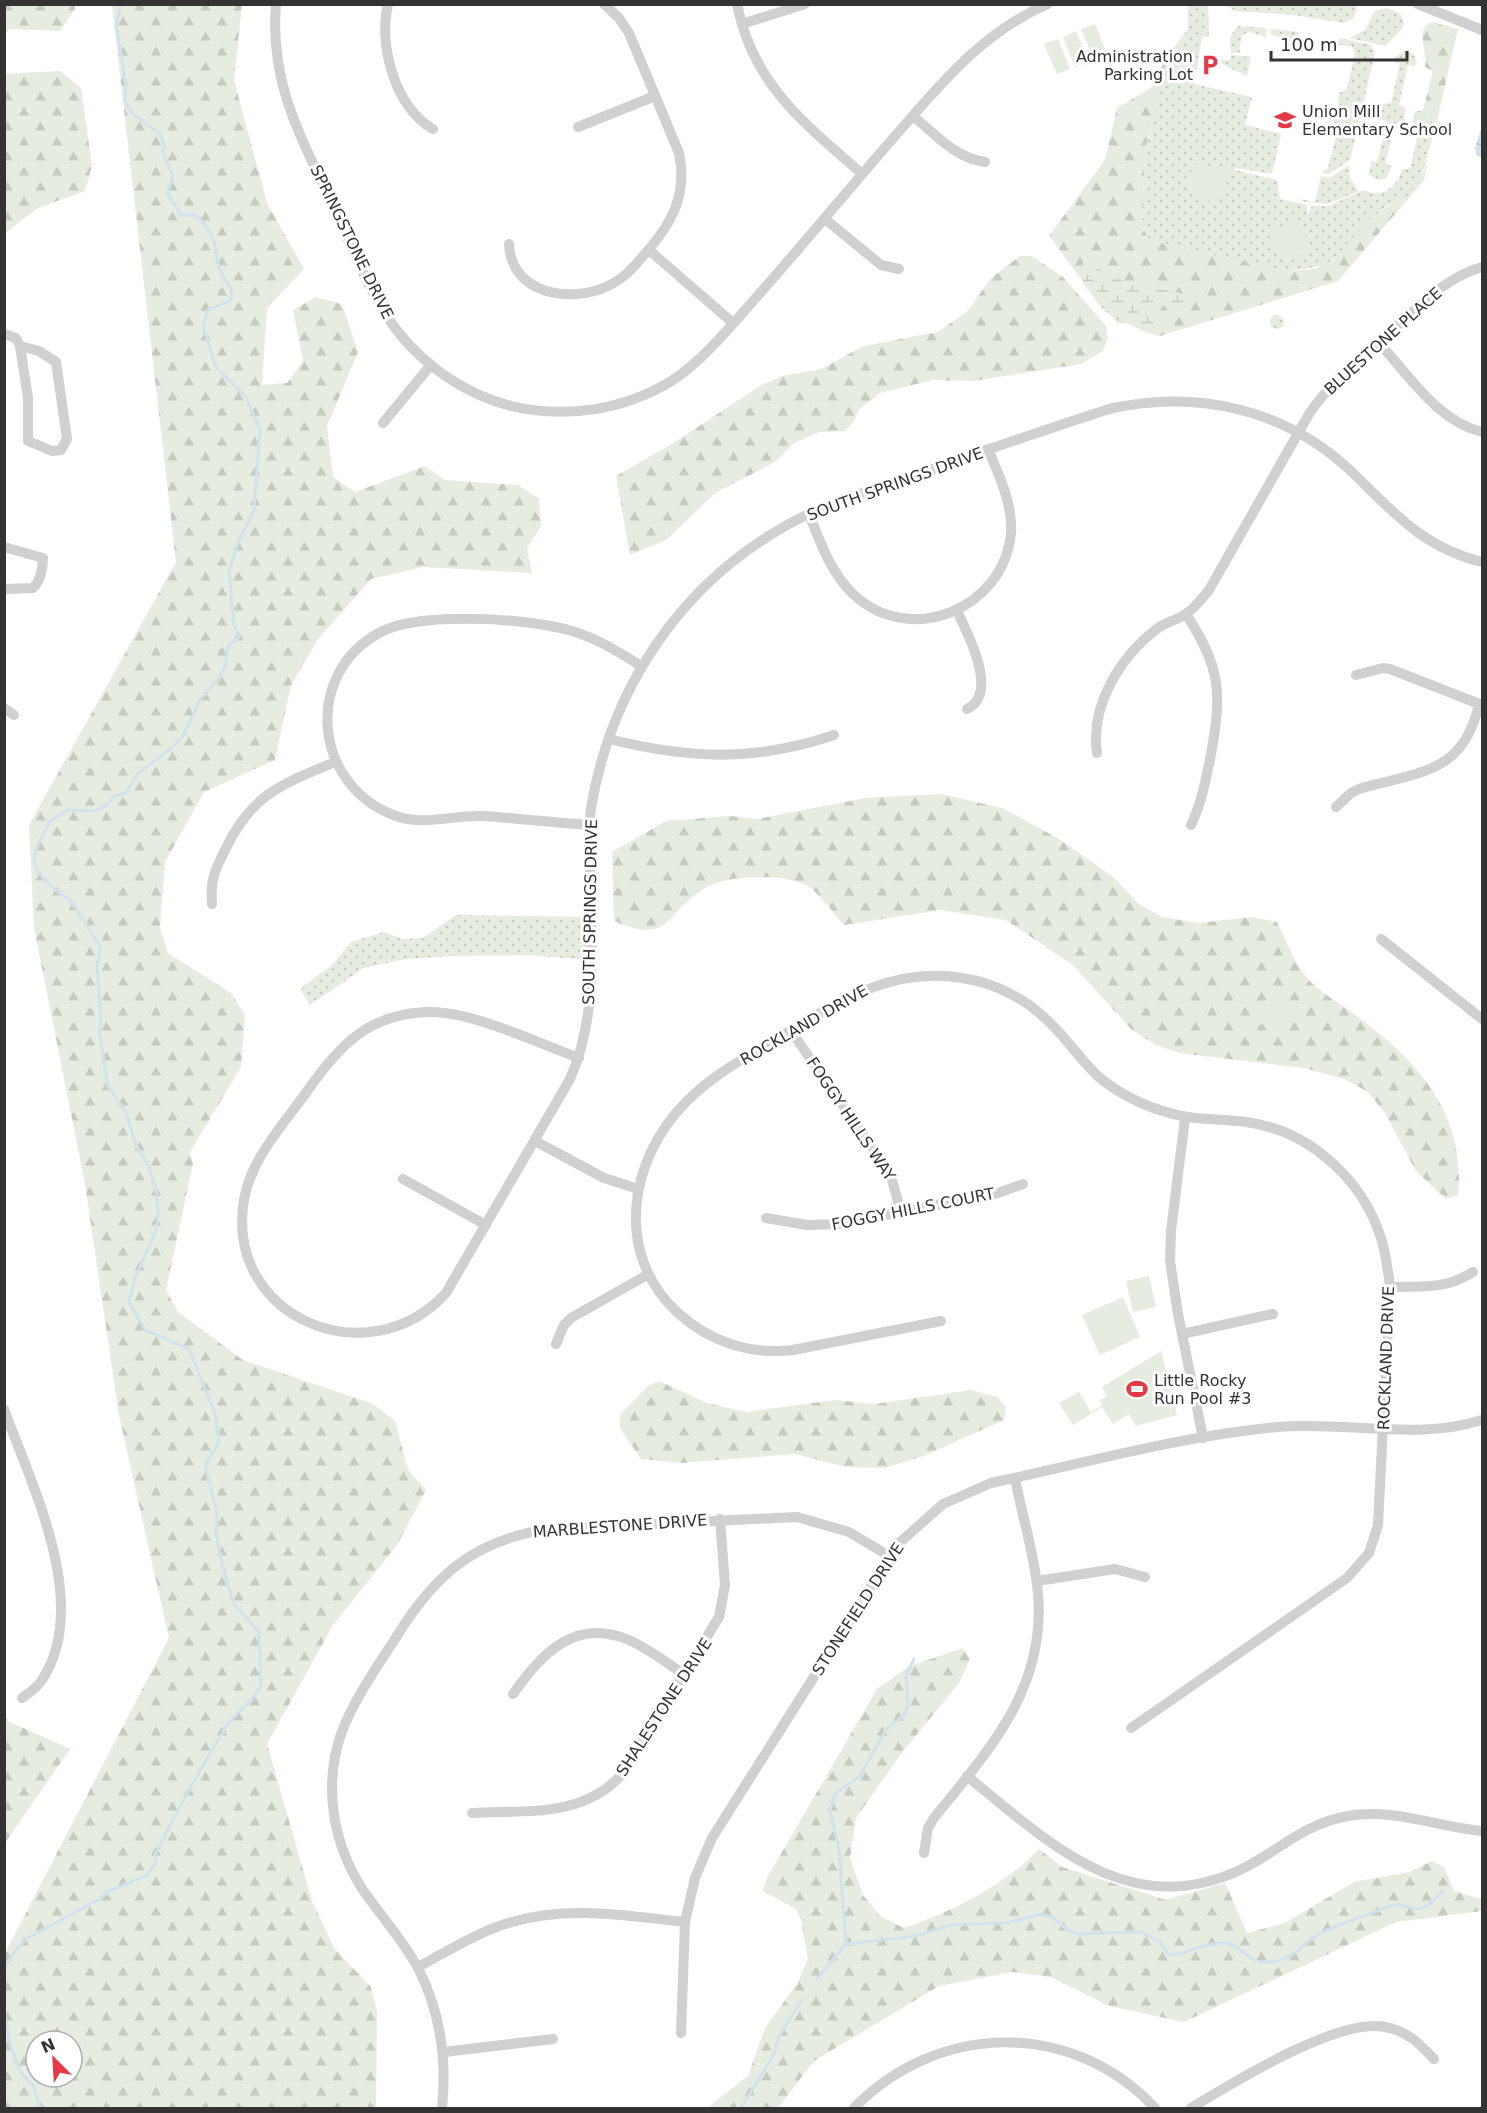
<svg xmlns="http://www.w3.org/2000/svg" width="1487" height="2113" font-family="'DejaVu Sans',sans-serif">
<style>
.grass{fill:url(#grass-dots)}
.forest{fill:url(#forest-firs);fill-rule:evenodd}
.wetland{fill:url(#wetland-marsh)}
.garden{fill:#e6ecdf}
.water{fill:url(#water-waves)}
.lines{fill:none;stroke-linecap:round;stroke-linejoin:round}
.stream{stroke:#cfe2ee;stroke-width:3}
.minor{stroke:#d0d0d0;stroke-width:10}
.labels{text-anchor:middle;dominant-baseline:central;stroke-width:6;stroke-linejoin:round;paint-order:stroke}
.poi-label{font-size:16px;fill:#333;stroke:#fff;text-anchor:start}
.street-label{font-size:16px;fill:#333;stroke:#fff}
</style>
<defs>
<pattern id="grass-dots" width="8" height="8" patternUnits="userSpaceOnUse" patternTransform="scale(1.5)"><rect width="8" height="8" fill="#e6ecdf"/><path d="M2 2h.1M6 6h.1" fill="none" stroke="#c6cbc0" stroke-width="1.8" stroke-linecap="round"/></pattern>
<pattern id="forest-firs" width="22" height="20" patternUnits="userSpaceOnUse" patternTransform="scale(1.5)"><rect width="22" height="20" fill="#e6ecdf"/><path d="M5 1l3.5 6h-7zM16 11l3.5 6h-7z" fill="#c6cbc0"/></pattern>
<pattern id="wetland-marsh" width="20" height="14" patternUnits="userSpaceOnUse" patternTransform="scale(1.5)"><rect width="20" height="14" fill="#e6ecdf"/><path d="M1 5h8M5 5V1M11 12h8M15 12V8" fill="none" stroke="#c6cbc0"/></pattern>
<pattern id="water-waves" width="16" height="10" patternUnits="userSpaceOnUse" patternTransform="scale(1.5)"><rect width="16" height="10" fill="#cfe2ee"/><path d="M0 5q4-4 8 0t8 0" fill="none" stroke="#b2c2cd"/></pattern>
</defs>
<rect width="100%" height="100%" fill="#fff"/>
<g class="grass">
<path d="M1188,5H1208L1209,37H1202L1194,84L1252,97L1245,125L1281,134L1272,174L1235,168V170L1277,180L1280,199L1307,205V215L1312,206H1328L1363,190C1383,199 1397,187 1402,169H1410L1419,129L1412,126L1415,111H1423L1425,118L1431,122L1437,120L1421,179L1406,198L1385,207L1364,225L1344,251L1325,265L1287,272L1149,240L1142,226L1145,149L1164,78L1165,60L1188,29Z"/>
<polygon points="1226,5 1355,5 1357,11 1353,19 1344,23 1294,15 1235,11"/>
<polygon points="1385,8 1400,13 1404,23 1402,29 1385,46 1349,38 1365,30 1375,11"/>
<polygon points="1238,26 1265,28 1267,29 1265,39 1263,36 1248,32 1242,36 1239,50 1241,53 1231,53 1230,37"/>
<polygon points="1271,29 1300,32 1298,39 1286,38 1286,35 1282,34 1280,37 1270,34"/>
<polygon points="1340,38 1371,45 1375,52 1350,160 1329,174 1322,173 1328,168 1338,128 1332,121 1334,112 1337,111 1339,93 1347,89 1355,53 1352,47 1337,44"/>
<polygon points="1404,50 1414,54 1417,64 1414,66 1408,65 1399,105 1406,108 1403,123 1395,124 1385,164 1392,166 1386,179 1377,180 1369,175 1371,161 1377,162 1387,122 1380,119 1383,104 1391,103 1400,63 1395,62 1394,58"/>
<polygon points="1231,55 1251,57 1247,76 1222,64 1221,60 1230,60"/>
<polygon points="1349,165 1350,179 1359,191 1327,204 1301,201 1301,199 1315,202 1321,176 1329,178"/>
<circle cx="1277" cy="322" r="7"/>
<polygon points="456,915 591,917 591,960 528,955 453,956 406,959 364,968 310,1005 300,989 332,965 351,942 384,932 402,939 423,938"/>
</g>
<g class="forest">
<polygon points="5,4 75,5 75,9 60,31 11,29 5,33"/>
<path d="M112,5H242L234,80L267,203L304,269L267,308L262,385L287,383L303,361L293,310L316,297L342,304L358,352L327,426L333,477L355,492L425,466L445,480L518,485L539,499L541,526L527,548L532,573L423,567L371,579L318,639L291,685L275,760L204,792L165,862L160,928L168,953L231,993L245,1015L241,1067L190,1152L193,1163L166,1290L178,1312L243,1360L373,1404L395,1421L408,1470L426,1490L397,1545L333,1625L267,1744L312,1901L334,1948L371,1987L377,2012L376,2108H5V1953L169,1638L119,1415L85,1184L34,928L29,825L176,562ZM36,2041H72V2077H36Z"/>
<path d="M1432,22L1458,29L1437,120L1431,122L1425,118L1423,111L1433,71L1425,67C1429,51 1413,30 1432,22Z"/>
<path d="M1165,60L1164,78L1145,149L1142,226L1149,240L1287,272L1315,269L1333,260L1364,225L1385,208L1406,198L1421,179L1428,161L1424,180L1338,281L1160,336C1106,324 1081,277 1049,236L1105,160L1117,108L1152,87Z"/>
<polygon points="60,71 81,88 92,166 85,191 38,208 5,233 5,74"/>
<polygon points="1020,256 1032,256 1064,278 1106,326 1108,338 1103,351 1081,364 973,381 932,380 880,393 859,409 854,421 845,431 819,432 794,443 775,462 715,493 666,540 630,555 616,476 675,442 760,386 782,376 821,369 864,346 938,332 968,311 990,279"/>
<path d="M941,794L1002,808L1059,839L1112,876L1139,904L1162,917L1199,923L1251,917L1277,922C1286,939 1294,963 1307,978C1320,993 1343,1005 1358,1017C1419,1062 1466,1115 1458,1195L1446,1199L1416,1171L1385,1113L1368,1092L1344,1079L1304,1068L1179,1053L1154,1044L1131,1029L1074,966L1006,920L940,910L844,925C835,915 818,891 806,885C783,873 724,875 703,889C663,915 671,945 614,921L612,852L666,821L730,816L757,819L865,798Z"/>
<polygon points="659,1381 707,1403 746,1412 835,1400 875,1404 971,1390 997,1397 1006,1407 1004,1420 921,1457 884,1468 845,1467 795,1454 681,1463 641,1459 620,1428 620,1415 647,1387"/>
<path d="M963,1648L970,1659L959,1683L900,1755L856,1818L850,1858L863,1895L880,1916L904,1928C949,1913 1007,1884 1039,1849L1062,1867L1166,1900L1225,1883L1247,1933L1285,1923L1354,1882L1409,1872L1432,1861L1444,1867L1454,1891L1482,1899V1911L1396,1922L1184,2022L1109,2006L1051,1977L1012,1972L939,1986L814,2061L778,2108H707L748,2076L765,2028L797,1984L808,1959L801,1920L796,1909L763,1891L767,1878L877,1689L910,1666Z"/>
<polygon points="5,1716 8,1721 70,1749 5,1843"/>
</g>
<polygon class="wetland" points="1083,261 1123,281 1193,296 1193,302 1165,306 1154,314 1158,328 1118,322 1101,307 1083,283"/>
<g class="garden">
<polygon points="1095,24 1107,54 1094,59 1081,29"/>
<polygon points="1076,31 1089,61 1075,67 1063,37"/>
<polygon points="1058,39 1070,69 1057,74 1044,44"/>
<polygon points="1198,163 1220,169 1225,167 1231,173 1218,201 1201,201 1188,189 1188,175"/>
<polygon points="1292,215 1297,216 1297,224 1310,244 1303,254 1291,260 1276,254 1269,234 1289,221"/>
<polygon points="1251,1005 1282,1005 1282,1025 1250,1024"/>
<polygon points="1149,1276 1156,1307 1133,1312 1126,1281"/>
<polygon points="1123,1297 1140,1337 1100,1355 1082,1315"/>
<polygon points="1161,1351 1177,1415 1136,1426 1129,1414 1113,1424 1102,1407 1073,1425 1059,1403 1079,1392 1091,1412 1103,1405 1100,1400 1107,1396 1102,1387"/>
</g>
<polygon class="water" points="1482,126 1482,158 1476,155 1475,148"/>
<g class="lines">
<g class="stream">
<path d="M846,1944L916,1936L951,1925L1007,1923L1041,1914L1052,1917L1069,1931L1079,1934L1140,1932L1159,1941L1169,1955C1189,1955 1212,1937 1232,1945C1249,1952 1251,1967 1277,1961C1300,1955 1304,1941 1323,1932C1343,1922 1366,1916 1387,1907C1412,1897 1412,1926 1443,1891"/>
<path d="M4,1967L24,1940L98,1900L109,1891L146,1876L156,1863L155,1855C177,1811 200,1769 226,1727C235,1712 254,1702 261,1685L259,1632L234,1604L222,1564L216,1532L217,1513L205,1466L219,1442L215,1414L189,1349L145,1330L129,1302L135,1278L155,1233L158,1218L157,1194L149,1167L136,1145L126,1113L108,1086L99,1031L101,1020L97,965L101,948L71,901L53,888L38,872L34,860L36,849L49,822L68,810L94,811L104,807L115,796L126,793L137,774L169,750L183,736L201,698L218,679L225,666L228,646L239,637L234,625L229,571L239,541L254,510L260,430L246,397L216,367L203,326L208,310L231,300C235,288 224,281 220,270C212,249 221,248 205,225C197,214 195,214 181,215L167,193L173,177L162,150L165,147L160,134L133,114L125,101L126,85L116,25L121,4"/>
<polyline points="817,1979 846,1944 839,1850 830,1810 835,1794 859,1777 886,1730 905,1714 908,1704 906,1675 914,1659"/>
<polyline points="4,2012 10,2044 20,2072 33,2085 40,2108"/>
<polyline points="741,2108 773,2056 779,2036 801,2001"/>
</g>
<g class="minor">
<path d="M276,4C269,87 304,142 337,214C352,247 365,282 384,312C413,358 458,392 511,406C566,419 625,410 673,380C704,359 729,328 754,300C802,246 848,190 895,136C941,84 982,32 1048,4"/>
<path d="M388,4C378,45 395,107 433,129"/>
<path d="M737,4C753,85 804,123 862,174"/>
<polyline points="1418,4 1482,30"/>
<polyline points="742,24 805,4"/>
<path d="M913,116C935,134 955,158 985,162"/>
<polyline points="578,127 655,96"/>
<polyline points="825,219 881,265 899,269"/>
<path d="M509,244C511,294 570,304 608,286C623,279 633,268 643,256C671,225 688,196 679,153L629,33L619,18L604,4"/>
<polyline points="649,250 733,323"/>
<polyline points="4,334 16,338 20,346 28,398 28,441 52,451 61,450 67,439 56,362 39,351 20,346"/>
<path d="M1379,343C1409,375 1437,421 1482,432"/>
<polyline points="383,423 430,366"/>
<path d="M809,514C820,542 831,573 853,594C910,648 1004,609 1011,533C1013,505 999,475 988,449"/>
<path d="M4,547L43,558C43,568 40,582 33,588L4,589"/>
<path d="M957,611C967,632 1000,694 967,709"/>
<path d="M1186,614C1221,668 1222,692 1211,754C1206,779 1202,802 1191,825"/>
<polyline points="1356,675 1383,668 1390,669 1482,705"/>
<polyline points="4,708 14,715"/>
<path d="M609,739C689,759 755,762 834,735"/>
<path d="M1097,753C1090,705 1120,657 1158,628C1166,622 1178,620 1187,613C1195,608 1202,598 1209,590L1309,414C1330,383 1358,361 1386,336C1416,310 1443,278 1482,267"/>
<path d="M1336,807L1351,793L1359,789C1418,772 1464,774 1479,704"/>
<path d="M590,825C554,823 518,818 481,816C452,815 424,826 396,816C314,787 302,675 379,633C418,611 529,618 572,631C596,638 619,652 641,666"/>
<path d="M212,904C210,879 215,870 226,848C252,794 282,784 335,762"/>
<polyline points="1381,939 1482,1019"/>
<polyline points="791,1031 890,1173 901,1212"/>
<path d="M579,1058C537,1043 470,1010 427,1012C368,1014 339,1046 308,1090C284,1124 251,1158 244,1200C224,1317 368,1378 446,1293L570,1079C598,1015 592,945 590,877C590,854 588,831 591,808C611,688 681,584 787,525C828,502 875,489 919,474C982,451 1045,430 1109,409C1198,389 1286,409 1353,473C1394,513 1424,548 1482,562"/>
<polyline points="1185,1118 1171,1231 1170,1261 1178,1314 1203,1438"/>
<polyline points="535,1141 604,1178 638,1189"/>
<polyline points="403,1179 486,1225"/>
<polyline points="766,1218 807,1225 840,1224 998,1193 1023,1184"/>
<path d="M1390,1287C1421,1286 1445,1290 1473,1272"/>
<path d="M941,1321L793,1350C750,1355 710,1342 678,1313C614,1255 628,1160 686,1102C713,1074 750,1055 783,1035C840,1001 893,966 962,978C997,983 1030,1001 1054,1027C1070,1043 1083,1063 1100,1078C1120,1094 1142,1105 1166,1112C1193,1121 1219,1118 1246,1122C1308,1130 1362,1178 1381,1238C1386,1254 1388,1270 1390,1287L1378,1525L1369,1553L1347,1578L1131,1728"/>
<polyline points="1182,1334 1273,1314"/>
<polyline points="556,1344 564,1325 571,1318 647,1275"/>
<path d="M4,1409C31,1484 92,1604 42,1680C38,1687 29,1693 22,1698"/>
<polyline points="1037,1581 1115,1569 1145,1577"/>
<path d="M513,1694C542,1654 574,1617 629,1640C649,1649 667,1663 685,1675"/>
<path d="M967,1776C1048,1842 1128,1922 1240,1870C1279,1851 1303,1824 1348,1816C1395,1808 1437,1827 1482,1831"/>
<path d="M472,1813C525,1810 584,1818 622,1774L719,1617L725,1585L720,1519"/>
<path d="M924,1853L928,1828L934,1818C989,1750 1046,1689 1038,1594C1035,1555 1022,1516 1015,1478"/>
<path d="M418,1967C448,1951 479,1931 512,1922C569,1905 628,1916 685,1922"/>
<path d="M681,2033L685,1922L695,1878L712,1838L898,1544L943,1504L991,1483C1086,1463 1181,1436 1278,1427C1347,1421 1415,1441 1482,1420"/>
<polyline points="444,2052 553,2039"/>
<path d="M442,2108C447,2059 441,2013 418,1968C403,1940 381,1916 363,1890C333,1844 323,1787 341,1734C354,1699 377,1667 397,1636C435,1574 476,1539 550,1529L797,1517L849,1532L889,1556"/>
<path d="M854,2108C938,2022 1072,2019 1155,2108"/>
<path d="M1191,2108C1232,2083 1339,2017 1385,2027C1407,2031 1419,2043 1434,2059"/>
</g>
</g>
<defs>
<symbol id="parking-bare" viewBox="-9 -9 18 18"><path d="M-3.5-5.5H1a3.5 3.5 0 0 1 0 7H-1V5.5H-3.5ZM-1-3.4V-.6H.8a1.4 1.4 0 0 0 0-2.8Z" fill="#e63946" stroke="#fff" stroke-width="2.5" paint-order="stroke"/></symbol>
<symbol id="school-bare" viewBox="-9 -9 18 18"><path d="M0-5L7-2L0 1L-7-2ZM-4 1L0 2.5L4 1V4Q0 6-4 4Z" fill="#e63946" stroke="#fff" stroke-width="2.5" paint-order="stroke"/></symbol>
<symbol id="stadium-bare" viewBox="-9 -9 18 18"><path d="M0-5a6.5 5 0 1 0 0 10a6.5 5 0 1 0 0-10ZM-3.5-1.8h7v3.6h-7Z" fill="#e63946" stroke="#fff" stroke-width="2.5" paint-order="stroke"/></symbol>
</defs>
<g fill-rule="evenodd">
<use href="#parking-bare" x="1195" y="50" width="30" height="30"/>
<use href="#school-bare" x="1270" y="105" width="30" height="30"/>
<use href="#stadium-bare" x="1122" y="1374" width="30" height="30"/>
</g>
<g class="labels">
<g class="poi-label">
<text x="1193" y="56" text-anchor="end">Administration<tspan x="1193" dy="18">Parking Lot</tspan></text>
<text x="1302" y="111">Union Mill<tspan x="1302" dy="18">Elementary School</tspan></text>
<text x="1154" y="1380">Little Rocky<tspan x="1154" dy="18">Run Pool #3</tspan></text>
</g>
<g class="street-label">
<text transform="translate(352 242) rotate(64)">SPRINGSTONE DRIVE</text>
<text transform="translate(1383 341) rotate(-42)">BLUESTONE PLACE</text>
<text transform="translate(895 484) rotate(-20)">SOUTH SPRINGS DRIVE</text>
<text transform="translate(590 912) rotate(-89)">SOUTH SPRINGS DRIVE</text>
<text transform="translate(804 1025) rotate(-30)">ROCKLAND DRIVE</text>
<text transform="translate(851 1119) rotate(56)">FOGGY HILLS WAY</text>
<text transform="translate(913 1209) rotate(-11)">FOGGY HILLS COURT</text>
<text transform="translate(1386 1358) rotate(-88)">ROCKLAND DRIVE</text>
<text transform="translate(620 1526) rotate(-4)">MARBLESTONE DRIVE</text>
<text transform="translate(858 1609) rotate(-57)">STONEFIELD DRIVE</text>
<text transform="translate(664 1707) rotate(-57)">SHALESTONE DRIVE</text>
</g>
</g>
<rect width="1487" height="2113" fill="none" stroke="#333333" stroke-width="12"/>
<g transform="translate(54 2059) rotate(336)"><circle r="28" fill="#ffffff" stroke="#adadad" stroke-width="1.5"/>
<path d="M0-4.5L10 22L0 15L-10 22Z" fill="#e63946"/>
<text y="-9" font-size="16" font-weight="bold" text-anchor="middle" fill="#333333">N</text>
</g>
<path d="M1271 51v9h136v-9" fill="none" stroke="#333333" stroke-width="3"/>
<text x="1280" y="51" font-size="18" fill="#333333" stroke="#ffffff" stroke-width="4.5" paint-order="stroke">100 m</text>
</svg>
